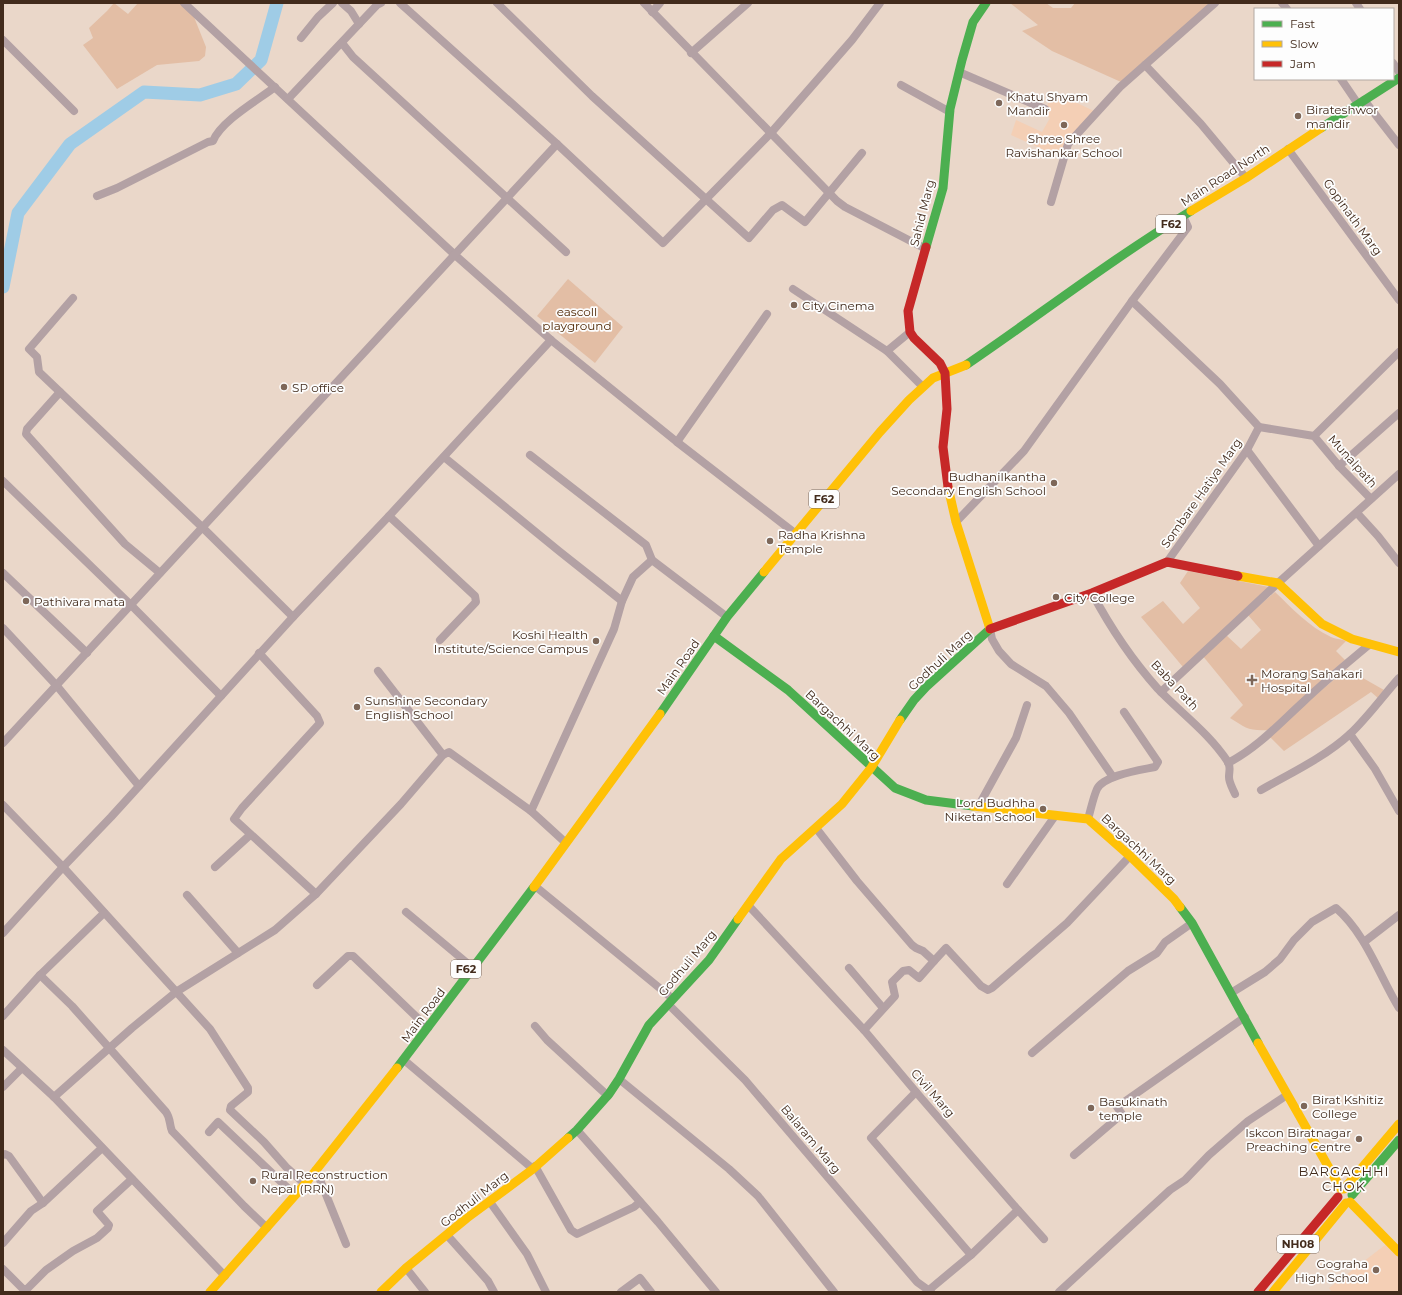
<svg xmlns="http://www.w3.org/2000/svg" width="1402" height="1295" font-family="Montserrat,sans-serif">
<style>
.built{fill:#f4cfb5}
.green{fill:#e3bea5}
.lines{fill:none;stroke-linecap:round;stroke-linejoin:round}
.river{stroke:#9fcce6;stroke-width:13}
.street{stroke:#b3a1a4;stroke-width:8}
.fast{stroke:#4caf50;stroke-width:9}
.slow{stroke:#ffc107;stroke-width:9}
.jam{stroke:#c62828;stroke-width:9}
.poi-dot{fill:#7d6759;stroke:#fdfdfd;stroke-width:1.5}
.labels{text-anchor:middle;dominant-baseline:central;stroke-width:3.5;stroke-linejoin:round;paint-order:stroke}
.shield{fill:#fdfdfd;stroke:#7a6a60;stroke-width:1}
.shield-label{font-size:11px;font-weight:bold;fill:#422b1c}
.poi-label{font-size:12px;fill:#422b1c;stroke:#fdfdfd;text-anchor:start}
.street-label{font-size:12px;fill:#422b1c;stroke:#fdfdfd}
.park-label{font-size:12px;fill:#4f2704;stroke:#fdfdfd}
.neighbourhood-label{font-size:13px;letter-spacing:1px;fill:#422b1c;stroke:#fdfdfd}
</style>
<rect width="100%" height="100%" fill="#ead7c9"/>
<g class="built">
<polygon points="1056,93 1094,111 1062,158 1011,135 1016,120 1042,132 1050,118 1044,115 1049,101 1053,103"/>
<polygon points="1389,1242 1399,1252 1399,1292 1332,1292 1329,1288"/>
</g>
<g class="green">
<polygon points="114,3 128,14 138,3 181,3 194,17 206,47 205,56 199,61 157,65 117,89 83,45 93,38 89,28 107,11"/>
<polygon points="1010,3 1046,3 1053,8 1071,8 1075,3 1211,3 1121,82 1052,51 1022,31 1038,25"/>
<polygon points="568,279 623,327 595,363 537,316"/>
<polygon points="1188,571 1269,587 1183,667 1141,617 1163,601 1183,624 1200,608 1180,583"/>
<path d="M1275,592C1292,608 1309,627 1331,637C1335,639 1341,639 1346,641L1336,651L1345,660L1269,730C1248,731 1246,728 1230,718L1243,705L1202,655L1225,634L1241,649L1261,630L1248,615Z"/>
<polygon points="1347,669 1384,690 1378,698 1371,692 1284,751 1270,737 1306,703"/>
</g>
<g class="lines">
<polyline class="river" points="3,287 18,213 70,144 144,92 200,95 236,84 261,60 277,3"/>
<g class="street">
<polyline points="184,3 455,255 551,340 677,442 796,534"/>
<polyline points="342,3 351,11 359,24"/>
<polyline points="400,3 557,144 663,243 770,134 852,40 880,3"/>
<polyline points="497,3 592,96 749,238 773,210 782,205 805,222 862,153"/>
<polyline points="644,3 837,201 845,207 926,249"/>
<polyline points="1282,3 1287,9"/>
<polyline points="1356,3 1360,9"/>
<polyline points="652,12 660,3"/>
<polyline points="301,38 318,17 333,3"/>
<polyline points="3,40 74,111"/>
<polyline points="342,43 353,57 566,252"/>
<polyline points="691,53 748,3"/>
<polyline points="1393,63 1399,72"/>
<polyline points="1145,65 1201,124 1246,178"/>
<polyline points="959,72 1045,109"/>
<polyline points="1341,79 1358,104"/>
<polyline points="901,85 950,112"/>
<polyline points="288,99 377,5 381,3"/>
<polyline points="1364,100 1399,145"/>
<polyline points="1288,149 1399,300"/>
<path d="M97,196L117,188L208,142L213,141C221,121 258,100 275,87"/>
<polyline points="1051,202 1068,144 1120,87 1215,3"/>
<polyline points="793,289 887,351 910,332"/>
<polyline points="73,298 29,349 37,357 39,372 202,527 293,617"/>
<polyline points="1132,301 1220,384 1259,427 1247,450 1167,562"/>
<polyline points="887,351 923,387"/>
<polyline points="60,392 27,429 26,434 125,544 160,573"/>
<polyline points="1259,427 1314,436 1339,466 1371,499"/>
<polyline points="1314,436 1399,352"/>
<polyline points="677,442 767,314"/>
<polyline points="1247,450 1319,546"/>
<polyline points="530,455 646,545 652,560 727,617"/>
<polyline points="444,457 559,551 622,601"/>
<polyline points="1339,466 1399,413"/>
<polyline points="3,481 131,605 221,696"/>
<polyline points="1357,513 1378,536 1399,563"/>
<polyline points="389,516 475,596 476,602 440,640"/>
<polyline points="956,522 1024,451 1132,301 1188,227 1183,216"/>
<polyline points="3,573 87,653"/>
<path d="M1092,593C1109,625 1133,661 1158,689C1181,713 1209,733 1228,762C1231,767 1229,771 1229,777C1229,783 1233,789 1235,794"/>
<polyline points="3,628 57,686 139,786"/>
<polyline points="990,629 992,639 999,651 1011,664 1046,686 1069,713 1113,777"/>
<polyline points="259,653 317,716 320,723 242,808 234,819 316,894"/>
<polyline points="378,671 443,755"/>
<polyline points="1161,692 1278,583 1399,474"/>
<polyline points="1350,734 1375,769 1399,811"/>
<polyline points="3,743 557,144"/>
<path d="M1228,763C1257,748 1278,725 1302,703C1324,682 1347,663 1370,644"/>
<path d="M1261,790C1291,773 1325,757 1350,734C1368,717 1383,696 1399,678"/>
<polyline points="3,805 63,867 210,1029 248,1088 248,1092 231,1106 230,1110 264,1142 286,1167 305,1184"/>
<polyline points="978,807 1016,738 1027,705"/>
<polyline points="531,811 614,629 622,601 633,577 652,560"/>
<path d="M1088,819C1091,809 1093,798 1097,789C1104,775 1141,770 1155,767L1158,762L1124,712"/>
<polyline points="816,828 857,881 912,945 916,948 923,951 934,961 946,948 981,986 988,990 992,988 1067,923 1130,856"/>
<polyline points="215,867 250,835"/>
<polyline points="1007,884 1055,816"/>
<polyline points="535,886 673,999"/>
<polyline points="187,895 238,953"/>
<polyline points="748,905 864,1030 916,1092 1018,1210 971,1255 929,1290"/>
<polyline points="406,912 473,968"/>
<polyline points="3,933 63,867 111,817 293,617 389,516 551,340"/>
<polyline points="1364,942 1399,915"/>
<polyline points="849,968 883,1008"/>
<path d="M40,975L72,1006L166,1112C171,1119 169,1124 172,1131L244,1206L267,1228"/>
<polyline points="317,985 348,956 353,956 428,1028"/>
<path d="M1231,993L1265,972L1280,959L1294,940L1312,922L1336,908C1366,934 1379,975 1399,1008"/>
<polyline points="668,1004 745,1080 917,1282 931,1292"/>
<polyline points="3,1016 40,975 104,913"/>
<polyline points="535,1026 547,1040 608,1096"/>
<polyline points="864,1030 895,996 892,982 903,971 909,970 919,978 934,961"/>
<polyline points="3,1050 54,1097 225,1276"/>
<polyline points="1032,1053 1128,971 1157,953 1165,942 1192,923"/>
<polyline points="404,1060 533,1169"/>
<polyline points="619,1079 729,1169 758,1196 834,1292"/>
<polyline points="3,1087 22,1068"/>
<polyline points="916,1092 871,1138 971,1255"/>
<polyline points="54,1097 132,1028 176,992 275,930 316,894 401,804 443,755 449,752 531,811 566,843"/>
<polyline points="577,1130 658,1222 716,1292"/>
<polyline points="209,1132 218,1122 295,1195"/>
<polyline points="3,1155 5,1154 9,1156 43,1203"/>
<polyline points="1074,1155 1122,1114 1117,1107 1245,1017"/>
<polyline points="535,1166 571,1230 577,1234 634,1207 640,1202"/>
<polyline points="316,1170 346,1244"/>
<polyline points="490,1202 527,1254 546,1292"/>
<polyline points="1018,1210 1044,1239"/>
<polyline points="447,1235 488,1281 494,1292"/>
<polyline points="3,1243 31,1211 43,1203 102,1148"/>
<polyline points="406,1268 425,1292"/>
<polyline points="3,1269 25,1291 46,1270 73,1251 97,1238 108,1228 109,1225 97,1211 132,1179"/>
<polyline points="621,1292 640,1278 651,1292"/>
<polyline points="1059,1292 1170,1190 1185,1180 1209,1155 1248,1121 1287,1095"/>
</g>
<g class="fast">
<polyline points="1321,128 1399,78"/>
<polyline points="926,247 943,188 950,109 962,60 973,22 986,3"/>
<path d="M966,365C1041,314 1113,258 1191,211"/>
<polyline points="714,636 788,690 895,788 926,800 973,806"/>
<polyline points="660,714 727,617 764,572"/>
<polyline points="900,720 914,700 926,687 990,629"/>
<polyline points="1180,907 1192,923 1258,1043"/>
<polyline points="397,1068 534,887"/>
<polyline points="568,1138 577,1130 609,1094 619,1079 649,1025 709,960 738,919"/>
<polyline points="1352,1195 1399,1140"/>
</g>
<g class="slow">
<polyline points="1191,211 1246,178 1321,128"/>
<polyline points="948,487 956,522 990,629"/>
<polyline points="764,572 880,432 909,400 933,378 966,365"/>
<polyline points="1238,576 1278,583 1322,624 1352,639 1399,652"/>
<polyline points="973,806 1088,819 1130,856 1174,899 1180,907"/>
<polyline points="534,887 660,714"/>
<polyline points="738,919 781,859 842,804 871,768 900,720"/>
<polyline points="1258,1043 1341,1189"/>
<polyline points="1344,1189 1399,1124"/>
<polyline points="1350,1202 1399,1252"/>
<polyline points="210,1292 305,1184 397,1068"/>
<polyline points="381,1292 406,1268 467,1218 533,1169 568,1138"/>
<polyline points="1273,1292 1346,1203"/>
</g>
<g class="jam">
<polyline points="926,247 908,311 910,332 914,338 940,363 945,373 947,409 943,447 948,487"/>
<polyline points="990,629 1092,593 1167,562 1238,576"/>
<polyline points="1258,1292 1338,1197"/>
</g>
</g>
<g class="poi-dot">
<circle cx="999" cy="103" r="4"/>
<circle cx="1298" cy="116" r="4"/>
<circle cx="1064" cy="125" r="4"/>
<circle cx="794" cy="305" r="4"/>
<circle cx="284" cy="387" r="4"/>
<circle cx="1054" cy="483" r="4"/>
<circle cx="770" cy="541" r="4"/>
<circle cx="1056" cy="597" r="4"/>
<circle cx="26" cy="601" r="4"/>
<circle cx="596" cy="641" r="4"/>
<path d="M1250 674h4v4h4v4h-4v4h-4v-4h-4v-4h4z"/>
<circle cx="357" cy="707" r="4"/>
<circle cx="1043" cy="809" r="4"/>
<circle cx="1304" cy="1106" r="4"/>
<circle cx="1091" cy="1108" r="4"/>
<circle cx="1359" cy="1139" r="4"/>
<circle cx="253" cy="1181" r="4"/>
<circle cx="1376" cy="1270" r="4"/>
</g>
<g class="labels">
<g class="shield">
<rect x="1156" y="215" width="30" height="18" rx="3"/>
<rect x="809" y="490" width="30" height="18" rx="3"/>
<rect x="451" y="960" width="30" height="18" rx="3"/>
<rect x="1277" y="1235" width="42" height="18" rx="3"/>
</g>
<g class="shield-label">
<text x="1171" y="224">F62</text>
<text x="824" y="499">F62</text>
<text x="466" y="969">F62</text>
<text x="1298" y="1244">NH08</text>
</g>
<g class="poi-label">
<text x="1007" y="96">Khatu Shyam<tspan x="1007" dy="14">Mandir</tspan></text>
<text x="1306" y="109">Birateshwor<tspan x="1306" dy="14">mandir</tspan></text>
<text x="1064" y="138" text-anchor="middle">Shree Shree<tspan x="1064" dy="14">Ravishankar School</tspan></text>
<text x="802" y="305">City Cinema</text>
<text x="292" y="387">SP office</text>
<text x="1046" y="476" text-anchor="end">Budhanilkantha<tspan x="1046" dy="14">Secondary English School</tspan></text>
<text x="778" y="534">Radha Krishna<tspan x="778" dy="14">Temple</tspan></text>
<text x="1064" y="597">City College</text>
<text x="34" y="601">Pathivara mata</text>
<text x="588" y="634" text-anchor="end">Koshi Health<tspan x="588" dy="14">Institute/Science Campus</tspan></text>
<text x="1261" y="673">Morang Sahakari<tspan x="1261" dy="14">Hospital</tspan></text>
<text x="365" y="700">Sunshine Secondary<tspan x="365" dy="14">English School</tspan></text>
<text x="1035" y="802" text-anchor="end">Lord Budhha<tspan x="1035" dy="14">Niketan School</tspan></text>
<text x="1312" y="1099">Birat Kshitiz<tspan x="1312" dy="14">College</tspan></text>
<text x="1099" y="1101">Basukinath<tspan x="1099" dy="14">temple</tspan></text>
<text x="1351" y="1132" text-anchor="end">Iskcon Biratnagar<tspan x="1351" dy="14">Preaching Centre</tspan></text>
<text x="261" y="1174">Rural Reconstruction<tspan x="261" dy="14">Nepal (RRN)</tspan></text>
<text x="1368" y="1263" text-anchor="end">Gograha<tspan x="1368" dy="14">High School</tspan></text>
</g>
<g class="street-label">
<text transform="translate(1225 175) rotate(-33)">Main Road North</text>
<text transform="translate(922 213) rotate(-76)">Sahid Marg</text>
<text transform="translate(1353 217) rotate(54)">Gopinath Marg</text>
<text transform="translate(1353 461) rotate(48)">Munalpath</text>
<text transform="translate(1201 493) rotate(-55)">Sombare Hatiya Marg</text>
<text transform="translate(940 660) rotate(-43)">Godhuli Marg</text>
<text transform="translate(678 667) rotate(-55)">Main Road</text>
<text transform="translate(1175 685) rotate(47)">Baba Path</text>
<text transform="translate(843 725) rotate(43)">Bargachhi Marg</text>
<text transform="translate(1139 849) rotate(43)">Bargachhi Marg</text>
<text transform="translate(687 963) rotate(-50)">Godhuli Marg</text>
<text transform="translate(423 1015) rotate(-53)">Main Road</text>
<text transform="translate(933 1093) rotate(49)">Civil Marg</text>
<text transform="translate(811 1139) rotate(50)">Balaram Marg</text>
<text transform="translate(474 1199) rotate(-38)">Godhuli Marg</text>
</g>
<g class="park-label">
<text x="577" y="311">eascoll<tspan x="577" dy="14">playground</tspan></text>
</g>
<g class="neighbourhood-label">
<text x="1344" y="1171">BARGACHHI<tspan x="1344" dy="15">CHOK</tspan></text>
</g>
</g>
<rect width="1402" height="1295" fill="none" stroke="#422b1c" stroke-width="8"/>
<rect x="1254" y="8" width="140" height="72" fill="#fdfdfd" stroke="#b2a9a3"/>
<rect x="1262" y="21" width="20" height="6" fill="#4caf50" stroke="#b2a9a3"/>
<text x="1290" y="28" font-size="12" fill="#422b1c">Fast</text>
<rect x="1262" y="41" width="20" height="6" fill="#ffc107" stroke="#b2a9a3"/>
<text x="1290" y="48" font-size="12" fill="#422b1c">Slow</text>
<rect x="1262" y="61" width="20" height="6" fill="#c62828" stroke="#b2a9a3"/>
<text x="1290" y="68" font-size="12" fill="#422b1c">Jam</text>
</svg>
